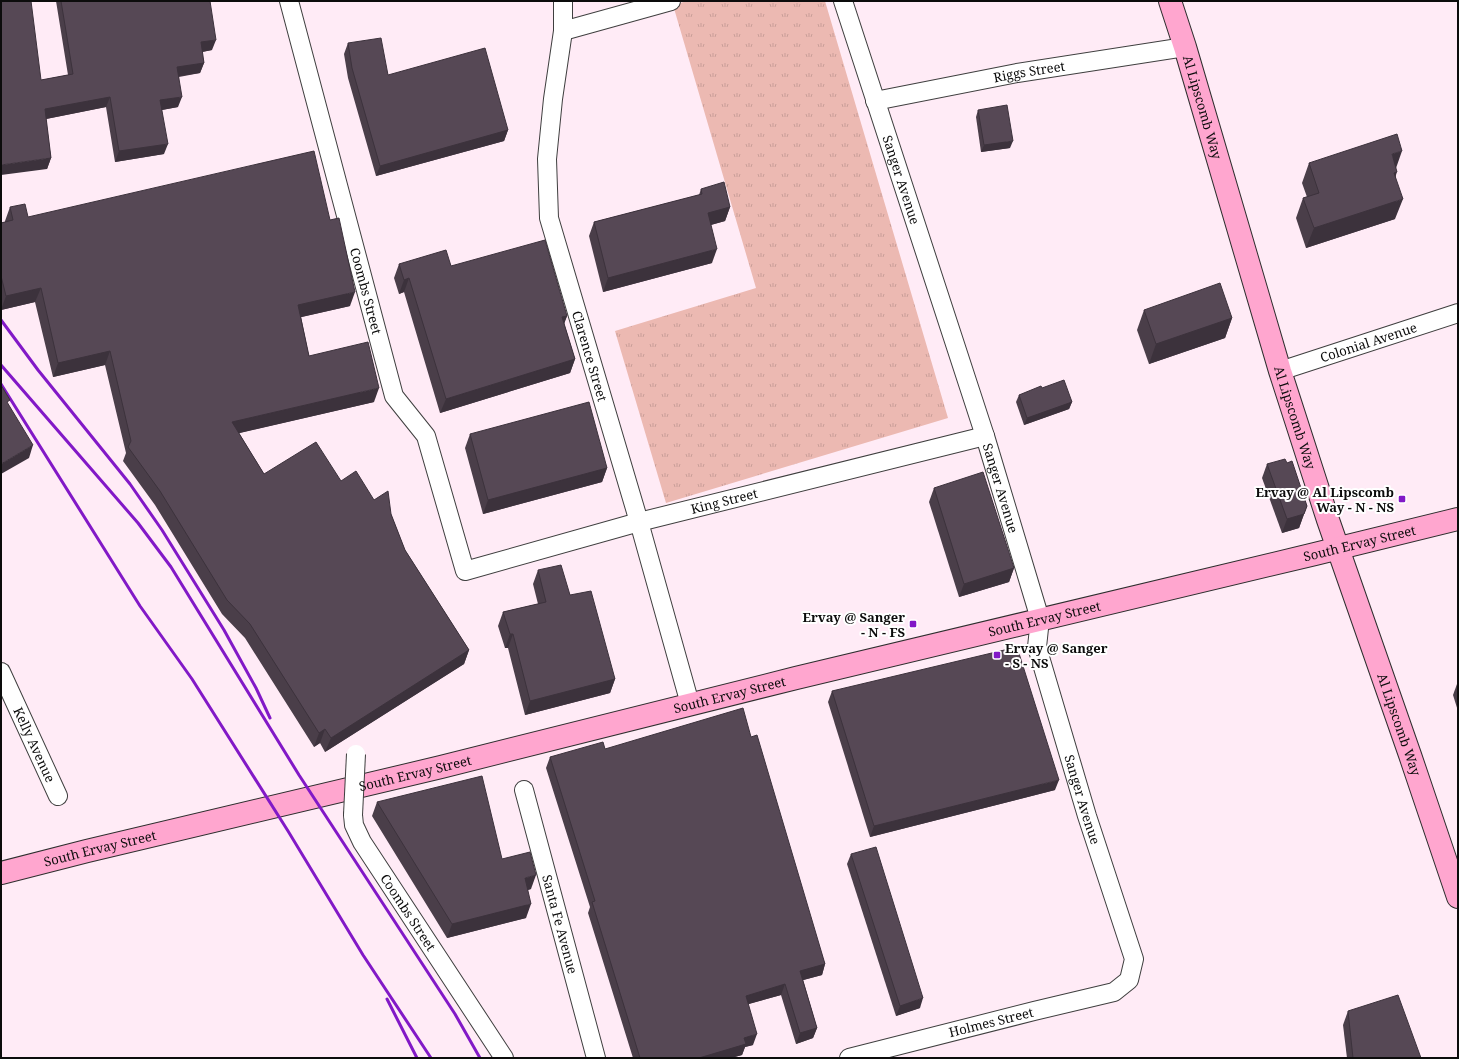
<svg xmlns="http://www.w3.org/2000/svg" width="1459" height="1059" font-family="'Noto Serif',serif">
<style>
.grass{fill:url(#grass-tufts)}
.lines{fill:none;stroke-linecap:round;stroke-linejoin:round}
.street-casing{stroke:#3f3f3f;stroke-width:20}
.secondary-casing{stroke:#2e2e2e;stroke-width:24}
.street{stroke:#fff;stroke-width:18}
.secondary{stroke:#ffa6cf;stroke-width:22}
.rail{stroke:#8219c7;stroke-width:3}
.street-bridge-casing{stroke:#3f3f3f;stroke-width:20;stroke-linecap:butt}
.street-bridge{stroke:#fff;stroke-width:18}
.wall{fill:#4a3e49}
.shaded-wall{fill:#3c323c}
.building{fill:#564855;stroke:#3c323c}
.poi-dot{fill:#8219c7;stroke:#fff;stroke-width:1.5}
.labels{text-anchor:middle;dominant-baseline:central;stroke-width:4;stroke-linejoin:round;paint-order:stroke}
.street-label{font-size:13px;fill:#0c0c0c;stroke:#fff}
.poi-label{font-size:13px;font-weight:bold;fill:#0c0c0c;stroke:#fff;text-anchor:end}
</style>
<defs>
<pattern id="grass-tufts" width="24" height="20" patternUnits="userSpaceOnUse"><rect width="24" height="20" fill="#ecb9b2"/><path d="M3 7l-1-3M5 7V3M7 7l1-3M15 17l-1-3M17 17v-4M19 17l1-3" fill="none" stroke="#c99e98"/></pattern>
</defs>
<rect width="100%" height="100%" fill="#ffebf6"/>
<polygon class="grass" points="687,1 825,1 948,418 666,503 615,331 756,288 673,5"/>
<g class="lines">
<defs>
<g id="street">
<path id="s1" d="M289,1L394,396L426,436L465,571L639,522L985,436"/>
<path id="s2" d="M563,1V31L553,99L547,159L549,218L639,522L690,704"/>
<path id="s3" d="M843,1L985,436L1040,619L1037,647L1087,816L1134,959L1129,980L1114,992L1034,1011L849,1058"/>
<polyline points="563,31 671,1"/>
<path id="s4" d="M875,101L1017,73L1185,47"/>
<path id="s5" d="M1280,371L1458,313"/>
<path id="s6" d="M1,672L58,796"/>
<path id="s7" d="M524,790L596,1058"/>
<path id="s8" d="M353,815L354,825L362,842L504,1058"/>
</g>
<g id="secondary">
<path id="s9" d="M1170,1L1185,47L1280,371L1328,520L1410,755L1458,897"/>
<path id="s10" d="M1,873L87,851L441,767L796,678L1315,554L1458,519"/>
</g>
</defs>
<use href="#street" class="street-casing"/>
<use href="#secondary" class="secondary-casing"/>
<use href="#street" class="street"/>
<use href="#secondary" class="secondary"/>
<g class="rail">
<polyline points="1,320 38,370 130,484 162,530 224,630 256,688 270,718"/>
<polyline points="1,365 138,523 171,567 299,775 455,1014 480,1058"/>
<polyline points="1,384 140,606 192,679 288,831 363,955 431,1058"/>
<polyline points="387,999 417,1058"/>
</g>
<defs>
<polyline id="street-bridge" points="353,815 356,754"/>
</defs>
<use href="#street-bridge" class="street-bridge-casing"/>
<use href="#street-bridge" class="street-bridge"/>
</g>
<g class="wall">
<polygon points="56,1 210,1 212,50 202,52 204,63 200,73 179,77 178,107 162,110 164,154 115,162 106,107 46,119 51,158 47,169 41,80 68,75"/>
<polygon points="348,43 388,75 508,130 504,141 376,176 348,78 344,54"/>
<polygon points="978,110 1010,148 981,152 976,117"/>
<polygon points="1309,163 1396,167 1395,219 1306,248 1296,218 1303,198 1307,197 1302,183"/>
<polygon points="701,189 730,207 725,221 711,225 712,263 603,292 589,236 594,222 699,195"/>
<polygon points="10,207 28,217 330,220 350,306 301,317 309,356 374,402 239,433 264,474 341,481 374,500 391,514 405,550 469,650 464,664 325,752 320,743 314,747 245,638 222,614 155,505 123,461 126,453 105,365 53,377 35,302 1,310 1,223 5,222 5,221"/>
<polygon points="399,264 451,266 567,316 564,323 575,359 570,373 440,413 404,292 399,294 394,278"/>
<polygon points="1144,310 1232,318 1225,338 1149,364 1137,330"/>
<polygon points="1042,388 1072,402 1069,409 1024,425 1016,402 1019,395"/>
<polygon points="470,434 607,468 602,482 483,514 465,448"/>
<polygon points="1287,463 1307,506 1299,528 1282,533 1262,478 1267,464"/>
<polygon points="934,488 1014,568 1009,582 959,597 929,502"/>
<polygon points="538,570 570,595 615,679 610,693 525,715 508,648 505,648 498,626 503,612 538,604 533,584"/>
<polygon points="1457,684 1458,684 1458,711 1453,695"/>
<polygon points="832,691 1055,790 870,837 828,702"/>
<polygon points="751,737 825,964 822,975 803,980 817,1028 813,1038 796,1044 781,995 748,1004 753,1045 745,1047 742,1055 731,1058 633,1058 588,913 590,907 546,768 550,757 605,749"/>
<polygon points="377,802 531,889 528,890 526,918 447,938 372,816"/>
<polygon points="851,854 920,1008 896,1016 847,864"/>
<polygon points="1348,1011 1421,1058 1347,1058 1343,1025"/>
</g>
<g class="shaded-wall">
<polygon points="216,40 212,50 197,53 201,42"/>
<polygon points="204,63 200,73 173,77 177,67"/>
<polygon points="110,97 106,107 41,120 45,109"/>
<polygon points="182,97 178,107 156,111 160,100"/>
<polygon points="508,130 504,141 376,176 380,166"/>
<polygon points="1013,141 1010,148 981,152 984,145"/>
<polygon points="168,144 164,154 115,162 119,151"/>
<polygon points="1402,151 1395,171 1392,154"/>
<polygon points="51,158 47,169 1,175 1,165"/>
<polygon points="1397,172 1390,192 1394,173"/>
<polygon points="1403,199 1395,219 1306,248 1314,228"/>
<polygon points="730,207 725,221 703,227 708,213"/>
<polygon points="717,249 712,263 603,292 608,278"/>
<polygon points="409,278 404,292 399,294 404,280"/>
<polygon points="41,288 35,302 1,310 6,296"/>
<polygon points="355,292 350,306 293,319 298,305"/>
<polygon points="567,316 562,330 562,317"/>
<polygon points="1232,318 1225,338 1149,364 1156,344"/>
<polygon points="110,351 105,365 53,377 58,363"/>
<polygon points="575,359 570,373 440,413 446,399"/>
<polygon points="379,388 374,402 227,436 232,422"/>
<polygon points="1072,402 1069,409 1024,425 1027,418"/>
<polygon points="33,445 29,458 1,474 1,464"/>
<polygon points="607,468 602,482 483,514 488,500"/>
<polygon points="1304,514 1299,528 1282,533 1287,519"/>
<polygon points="1014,568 1009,582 959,597 964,584"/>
<polygon points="510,634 513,634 508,648 505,648"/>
<polygon points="469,650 464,664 325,752 331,738"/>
<polygon points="615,679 610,693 525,715 530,701"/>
<polygon points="325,729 320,743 314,747 319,733"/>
<polygon points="1059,780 1055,790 870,837 874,826"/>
<polygon points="536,875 531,889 520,892 525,878"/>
<polygon points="531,904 526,918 447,938 452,924"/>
<polygon points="825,964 822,975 796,982 800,971"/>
<polygon points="785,984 781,995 742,1006 746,996"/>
<polygon points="923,998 920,1008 896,1016 900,1006"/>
<polygon points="817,1028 813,1038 796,1044 800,1033"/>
<polygon points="757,1034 753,1045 745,1047 742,1055 731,1058 699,1058 744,1038"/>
</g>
<g class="building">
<polygon points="1,1 31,1 41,80 73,74 61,1 210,1 216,40 201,42 204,63 177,67 182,97 160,100 168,144 119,151 110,97 45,109 51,158 1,165"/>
<polygon points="381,38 388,75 485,48 508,130 380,166 352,68 348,43"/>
<polygon points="1007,105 1013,141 984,145 978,110"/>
<polygon points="1397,134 1402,151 1392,154 1397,172 1394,173 1403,199 1314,228 1303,198 1319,193 1309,163"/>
<polygon points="314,151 330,220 339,218 355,292 298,305 309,356 368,342 379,388 232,422 264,474 316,442 341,481 356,471 374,500 388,491 391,514 405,550 469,650 331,738 325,729 319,733 250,624 227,600 160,491 128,447 131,441 110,351 58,363 41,288 6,296 1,276 1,223 13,220 10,207 25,204 28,217"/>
<polygon points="724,182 730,207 708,213 717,249 608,278 594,222 702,194 701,189"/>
<polygon points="545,240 567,316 562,317 575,359 446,399 409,278 404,280 399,264 446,250 451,266"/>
<polygon points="1220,283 1232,318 1156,344 1144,310"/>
<polygon points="1064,380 1072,402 1027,418 1019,395 1041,386 1042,388"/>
<polygon points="1,385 10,400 7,402 33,445 1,464"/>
<polygon points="589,402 607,468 488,500 470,434"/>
<polygon points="1285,459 1287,463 1292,461 1307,506 1304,514 1287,519 1267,464"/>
<polygon points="983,472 1014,568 964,584 934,488"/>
<polygon points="561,565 570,595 591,591 615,679 530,701 513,634 510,634 503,612 546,602 538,570"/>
<polygon points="1017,647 1059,780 874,826 832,691"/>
<polygon points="743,708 751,737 757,735 825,964 800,971 817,1028 800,1033 785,984 746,996 757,1034 744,1038 746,1044 699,1058 640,1058 592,902 595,901 550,757 603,742 605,749"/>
<polygon points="482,776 502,859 530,852 536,875 525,878 531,904 452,924 377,802"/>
<polygon points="876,847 923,998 900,1006 851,854"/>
<polygon points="1398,995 1421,1058 1353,1058 1348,1011"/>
</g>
<g class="poi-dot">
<rect x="1398" y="495" width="8" height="8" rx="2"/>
<rect x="909" y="620" width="8" height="8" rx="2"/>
<rect x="993" y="651" width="8" height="8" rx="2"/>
</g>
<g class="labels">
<g class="street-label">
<text stroke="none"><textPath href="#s4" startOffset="157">Riggs Street</textPath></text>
<text stroke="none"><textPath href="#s9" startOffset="111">Al Lipscomb Way</textPath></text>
<text stroke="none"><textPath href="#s3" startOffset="188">Sanger Avenue</textPath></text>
<text stroke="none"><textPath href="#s1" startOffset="300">Coombs Street</textPath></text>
<text stroke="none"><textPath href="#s5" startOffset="93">Colonial Avenue</textPath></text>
<text stroke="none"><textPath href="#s2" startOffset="362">Clarence Street</textPath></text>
<text stroke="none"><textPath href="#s9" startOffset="435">Al Lipscomb Way</textPath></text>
<text stroke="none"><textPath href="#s3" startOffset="512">Sanger Avenue</textPath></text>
<text stroke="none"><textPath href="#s1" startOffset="869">King Street</textPath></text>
<text stroke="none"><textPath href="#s10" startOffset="1398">South Ervay Street</textPath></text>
<text stroke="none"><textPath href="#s10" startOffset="1074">South Ervay Street</textPath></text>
<text stroke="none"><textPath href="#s10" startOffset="750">South Ervay Street</textPath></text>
<text stroke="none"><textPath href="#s9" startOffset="759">Al Lipscomb Way</textPath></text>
<text stroke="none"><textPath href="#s6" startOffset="80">Kelly Avenue</textPath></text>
<text stroke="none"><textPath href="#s10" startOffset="426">South Ervay Street</textPath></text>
<text stroke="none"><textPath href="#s3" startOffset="836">Sanger Avenue</textPath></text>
<text stroke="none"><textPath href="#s10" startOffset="102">South Ervay Street</textPath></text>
<text stroke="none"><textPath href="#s8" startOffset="113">Coombs Street</textPath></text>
<text stroke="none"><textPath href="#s7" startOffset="139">Santa Fe Avenue</textPath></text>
<text transform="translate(991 1022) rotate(-14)">Holmes Street</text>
</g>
<g class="poi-label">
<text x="1394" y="492">Ervay @ Al Lipscomb<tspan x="1394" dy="15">Way - N - NS</tspan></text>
<text x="905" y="617">Ervay @ Sanger<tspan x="905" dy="15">- N - FS</tspan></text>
<text x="1005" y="648" text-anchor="start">Ervay @ Sanger<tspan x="1005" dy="15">- S - NS</tspan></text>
</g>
</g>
<rect width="1459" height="1059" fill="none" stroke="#0c0c0c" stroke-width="4"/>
</svg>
